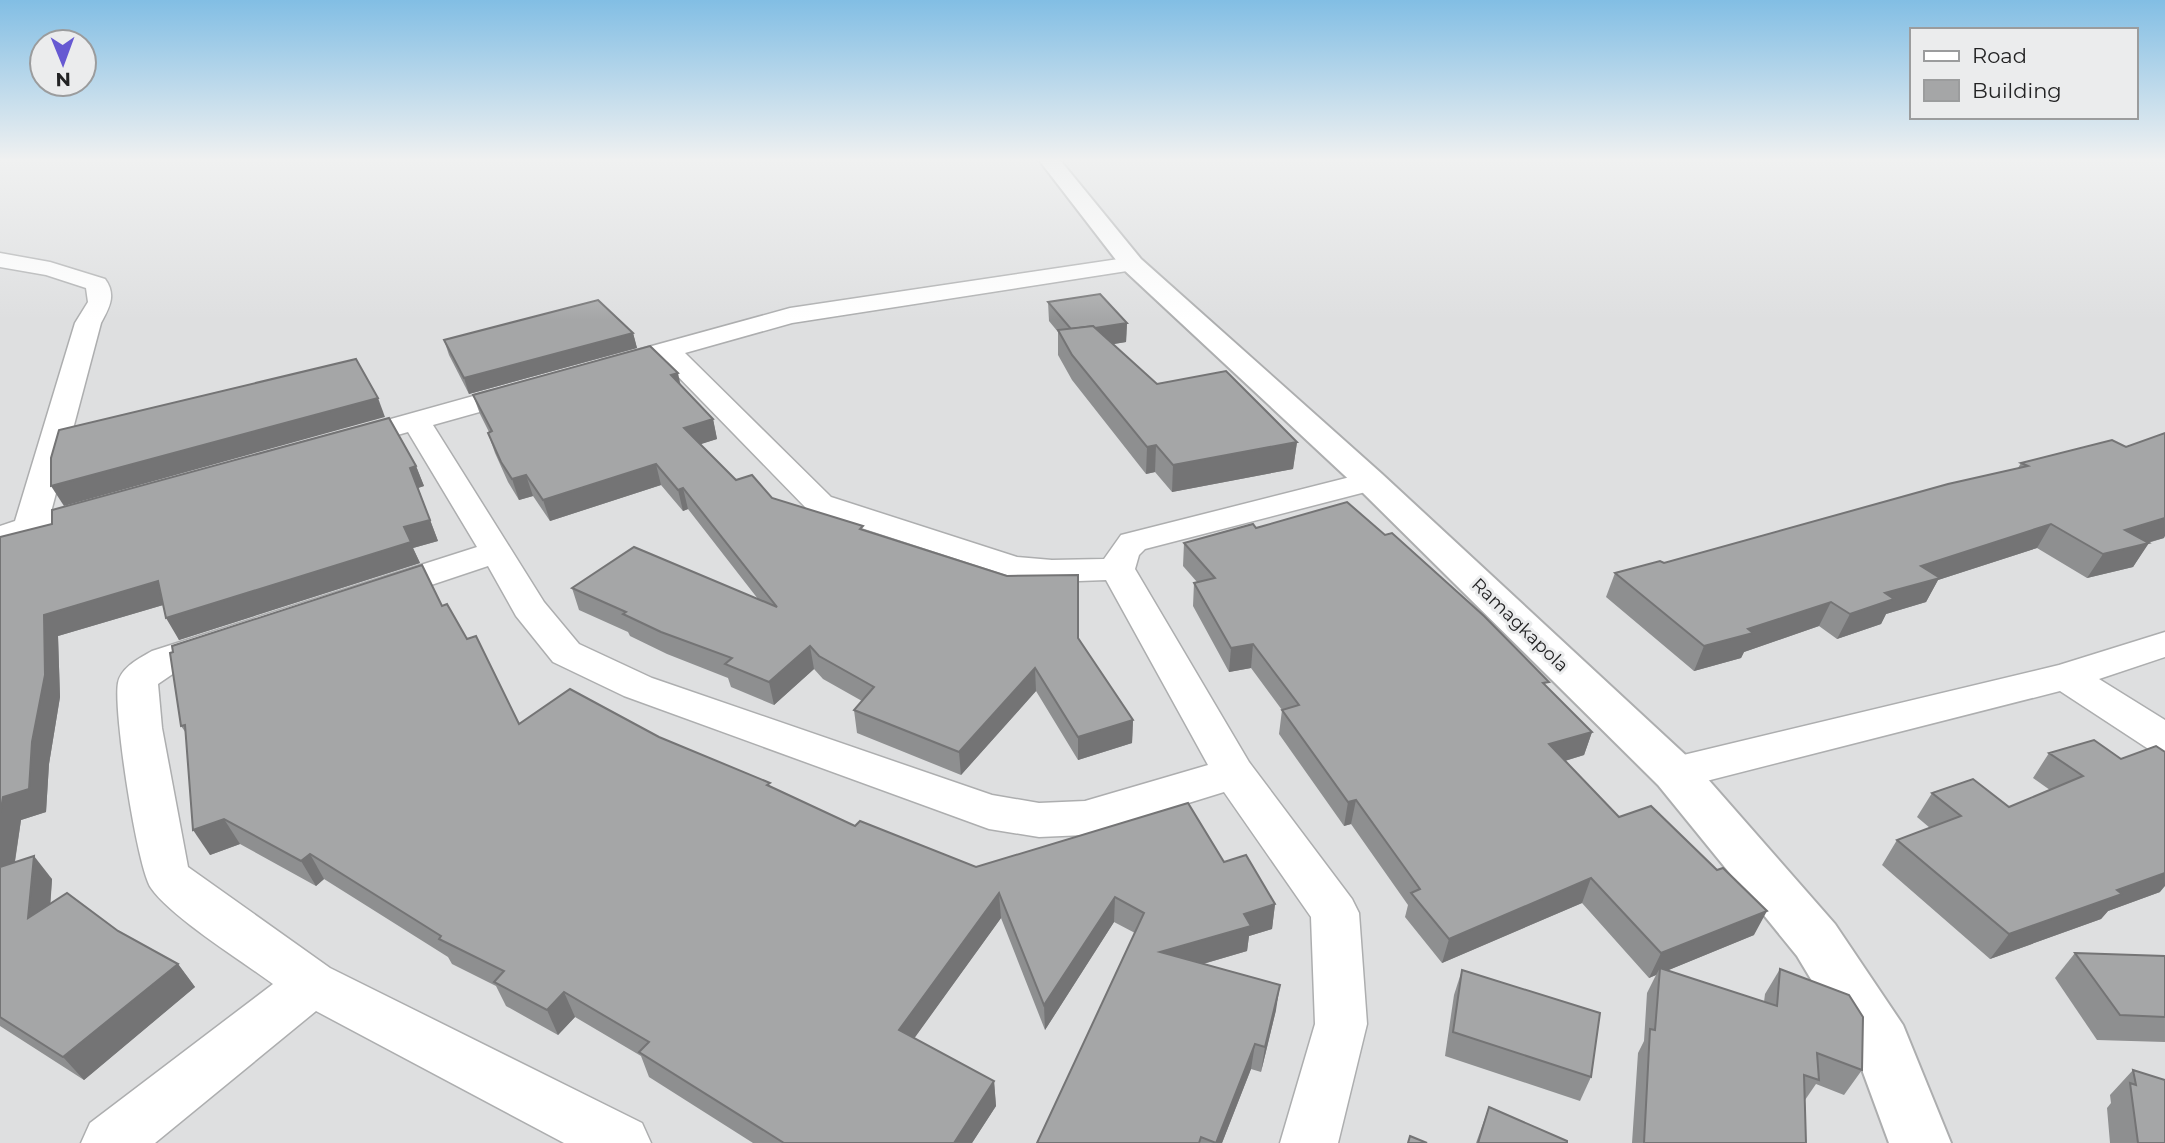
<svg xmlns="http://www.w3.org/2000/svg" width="2165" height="1143" font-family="Montserrat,sans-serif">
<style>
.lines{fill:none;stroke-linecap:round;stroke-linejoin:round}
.street-casing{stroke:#adaeaf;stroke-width:3}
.secondary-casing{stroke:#adaeaf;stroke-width:4}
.street{fill:#fff;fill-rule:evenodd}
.secondary{fill:#fff;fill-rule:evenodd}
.wall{fill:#8e8f90}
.shaded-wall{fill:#747475}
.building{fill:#a5a6a7;stroke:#747475;stroke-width:2}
.labels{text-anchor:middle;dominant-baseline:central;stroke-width:6;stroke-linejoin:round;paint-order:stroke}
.street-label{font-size:18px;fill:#232324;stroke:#ebeced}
</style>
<rect width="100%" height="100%" fill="#dedfe0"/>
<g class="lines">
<defs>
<g id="street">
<path d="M0,253L50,262L105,279C117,295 109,308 101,323L51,512L98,499L110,502L114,509L110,516L0,546V526L15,521L75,323L88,302L86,288L46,275L0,267Z"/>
<path d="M1132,257L1140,259L1144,264L1140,269L792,323L685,353L831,497L1017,557L1052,560L1104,559L1121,535L1370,472L1381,474L1386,481L1381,488L1145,549L1139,555L1135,569L1249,762L1352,899L1359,913L1367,1024L1338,1143H1280L1315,1024L1311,917L1224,792L1085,835L1039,837L989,829L624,696L553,662L516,616L488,566L180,669L158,684L162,728L188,867L330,968L642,1123L651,1143H564L316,1011L155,1143H81L90,1123L273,984C242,961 171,917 151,888C137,868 113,710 118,683C121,667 140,658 152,651L477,547L408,432L348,449L337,446L333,440L337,434L513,385L523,383L533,385L537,391L533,397L433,425L544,602L579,644L652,678L992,795L1039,803L1085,801L1208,765L1106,580L1052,582L1013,577L809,511L662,360L611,374L601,372L597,366L601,360L790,308Z"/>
<polygon points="2165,632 2165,657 2099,679 2165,720 2165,755 2150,750 2060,691 1675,789 1660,784 1654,773 1660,762 1675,757 2059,665"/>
</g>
<polygon id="secondary" points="1039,160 1060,160 1141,259 1382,474 1692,761 1835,924 1903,1025 1951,1143 1889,1143 1857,1056 1797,956 1658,785 1358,488 1123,269"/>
</defs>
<use href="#street" class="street-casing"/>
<use href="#secondary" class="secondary-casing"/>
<use href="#street" class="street"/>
<use href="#secondary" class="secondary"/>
</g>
<g class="wall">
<polygon points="1048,302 1127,323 1126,342 1113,344 1157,384 1297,442 1293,469 1172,492 1155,472 1146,474 1072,380 1058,355 1058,332 1049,321"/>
<polygon points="633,333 637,348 469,394 449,355 444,340"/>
<polygon points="680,384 713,419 717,439 700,444 736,480 772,498 864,531 1078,638 1133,720 1132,743 1078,760 1036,691 961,775 857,733 854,710 862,701 823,679 814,669 774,705 731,687 728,678 667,654 630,636 628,632 579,610 572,588 758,599 688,509 683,511 661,485 550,521 533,496 519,500 508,482 495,453 488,433 489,432 480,414 473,395"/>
<polygon points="2021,463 2164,538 2148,543 2133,567 2087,578 2037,548 1938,580 1926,602 1886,614 1881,624 1837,639 1819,626 1744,652 1741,658 1694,671 1606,597 1615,573 1664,563 2018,468"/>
<polygon points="416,466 424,486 418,488 438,541 413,548 420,563 179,640 163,605 58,636 60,697 49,764 46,812 21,820 15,862 52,879 50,904 118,931 178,964 195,987 84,1080 0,1026 0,537"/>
<polygon points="1256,528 1547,687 1592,732 1584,755 1565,761 1619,817 1754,935 1666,971 1764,1002 1765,994 1780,969 1862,1070 1844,1095 1816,1084 1805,1100 1806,1143 1632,1143 1638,1053 1644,1041 1647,993 1656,975 1649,978 1582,903 1442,963 1405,917 1408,905 1351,824 1344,826 1279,734 1282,710 1251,668 1229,672 1193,606 1194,583 1197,582 1183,566 1184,543"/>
<polygon points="442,606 467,639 519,724 659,737 855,826 976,867 1224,862 1275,904 1272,929 1249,936 1247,951 1203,964 1276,1010 1261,1072 1251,1069 1222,1143 1037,1143 1135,933 1114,922 1045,1030 1001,918 914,1038 994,1081 996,1106 972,1143 753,1143 649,1077 641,1056 575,1017 558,1035 506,1006 496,986 452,964 448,957 324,879 316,886 240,844 210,855 186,733 181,726"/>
<polygon points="2094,740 2160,892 2108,911 2101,919 1990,959 1882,865 1897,840 1930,828 1917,817 1932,793 2009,807 2050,790 2033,778 2049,753"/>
<polygon points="2075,953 2165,956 2165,1042 2097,1040 2055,978"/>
<polygon points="1462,970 1591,1077 1580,1101 1445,1056 1454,995"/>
<polygon points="2133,1070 2165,1143 2110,1143 2107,1108 2111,1103 2110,1095"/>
<polygon points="1489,1107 1567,1143 1476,1143"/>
</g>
<g class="shaded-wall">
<polygon points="1127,323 1126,342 1073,351 1073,331"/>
<polygon points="633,333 637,348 469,394 464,378"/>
<polygon points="678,373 682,392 671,375"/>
<polygon points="378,398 385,417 64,506 51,486"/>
<polygon points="713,419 717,439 689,448 684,428"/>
<polygon points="1297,442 1293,469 1172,492 1173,465"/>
<polygon points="1156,445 1155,472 1146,474 1147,447"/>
<polygon points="656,464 661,485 550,521 543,500"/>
<polygon points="416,466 424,486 418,488 438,541 413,548 420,563 179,640 166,618 410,468"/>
<polygon points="526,475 533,496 519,500 512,479"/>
<polygon points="683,488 688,509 683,511 678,490"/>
<polygon points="2165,507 2165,536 2164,538 2135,546 2149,543 2133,567 2087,578 2103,554 2125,530"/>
<polygon points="2051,524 2037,548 1938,580 1926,602 1886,614 1881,624 1837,639 1850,614 1921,566"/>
<polygon points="158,581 170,603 58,636 60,697 49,764 46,812 21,820 10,893 0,882 0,815 3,797 32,742 44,615"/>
<polygon points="1831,602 1819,626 1744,652 1741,658 1694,671 1704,646 1748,629"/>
<polygon points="1253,644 1251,668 1229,672 1231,648"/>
<polygon points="810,646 814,669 774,705 769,682"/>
<polygon points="1035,668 1036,691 961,775 959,752"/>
<polygon points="1133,720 1132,743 1078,760 1078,737"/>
<polygon points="1592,732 1584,755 1541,768 1549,744"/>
<polygon points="1356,800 1351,824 1344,826 1348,802"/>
<polygon points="224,819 240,844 210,855 193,830"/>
<polygon points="310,854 324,879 316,886 301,861"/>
<polygon points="34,856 52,879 48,941 28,918"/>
<polygon points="2165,860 2165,886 2160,892 2108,911 2101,919 1990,959 2009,934 2117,890"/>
<polygon points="1591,878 1582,903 1442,963 1449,939"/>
<polygon points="999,893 1001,918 903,1054 899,1030"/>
<polygon points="1115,897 1114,922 1045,1030 1044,1005"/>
<polygon points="1275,904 1272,929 1249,936 1247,951 1158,977 1160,952 1244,914"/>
<polygon points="1767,911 1754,935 1659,974 1660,968 1656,975 1649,978 1661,953"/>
<polygon points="178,964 195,987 84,1080 63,1057"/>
<polygon points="1280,985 1276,1010 1261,1072 1265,1047"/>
<polygon points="564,992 575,1017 558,1035 547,1010"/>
<polygon points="1255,1044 1251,1069 1222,1143 1216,1143"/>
<polygon points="994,1081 996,1106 972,1143 954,1143"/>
</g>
<g class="building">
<polygon points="1100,294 1127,323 1095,328 1093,326 1071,329 1048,302"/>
<polygon points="598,300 633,333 464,378 444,340"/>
<polygon points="1093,326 1157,384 1226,371 1297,442 1173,465 1156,445 1147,447 1072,355 1058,330"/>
<polygon points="650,346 678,373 671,375 713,419 684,428 736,480 752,475 772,498 863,526 860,529 1007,576 1078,575 1078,638 1133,720 1078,737 1035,668 959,752 854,710 874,687 819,656 810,646 769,682 725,664 732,658 661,632 623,614 626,612 572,588 634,547 777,607 683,488 678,490 656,464 543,500 526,475 512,479 501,462 488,433 492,431 473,395"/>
<polygon points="356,359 378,398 51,486 51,458 59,430"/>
<polygon points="389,418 416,466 410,468 430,520 404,527 411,542 166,618 158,581 44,615 45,675 32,742 29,789 3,797 0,815 0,537 52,524 52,510"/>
<polygon points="2165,433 2165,518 2125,530 2149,543 2103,554 2051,524 1921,566 1940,578 1885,593 1894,599 1850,614 1831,602 1748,629 1753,633 1704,646 1615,573 1660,561 1664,563 1948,484 2028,466 2021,463 2112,440 2126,447"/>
<polygon points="1347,502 1385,535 1392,533 1484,616 1549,682 1543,683 1592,732 1549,744 1619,817 1651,806 1717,870 1723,868 1767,911 1661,953 1591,878 1449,939 1411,893 1420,889 1356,800 1348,802 1282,710 1299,705 1253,644 1231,648 1194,583 1215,578 1184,543 1253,524 1256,528"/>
<polygon points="422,565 442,606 447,604 467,639 476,636 519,724 570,689 659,737 770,783 767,785 855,826 860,821 976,867 1188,803 1224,862 1246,855 1275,904 1244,914 1251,926 1160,952 1280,985 1265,1047 1255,1044 1216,1143 1201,1137 1199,1143 1037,1143 1144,913 1115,897 1044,1005 999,893 899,1030 994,1081 954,1143 784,1143 639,1052 649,1042 564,992 547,1010 494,982 504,971 439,939 441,936 310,854 301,861 224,819 193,830 185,725 181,726 170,653 173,652 172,646"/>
<polygon points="2094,740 2121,759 2156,746 2165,752 2165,873 2117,890 2122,894 2009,934 1897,840 1961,816 1932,793 1973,779 2009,807 2083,776 2049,753"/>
<polygon points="34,856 28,918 67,893 118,931 178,964 63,1057 0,1017 0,867"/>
<polygon points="2075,953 2165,956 2165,1017 2120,1015"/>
<polygon points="1660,968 1777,1006 1780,969 1849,995 1863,1017 1862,1070 1817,1053 1819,1080 1804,1075 1806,1143 1644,1143 1650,1029 1655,1030"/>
<polygon points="1462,970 1600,1013 1591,1077 1453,1032"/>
<polygon points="2133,1070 2165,1080 2165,1143 2138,1143 2130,1083 2136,1085"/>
<polygon points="1489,1107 1567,1141 1567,1143 1478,1143"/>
<polygon points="1410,1136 1427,1143 1408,1143"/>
</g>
<linearGradient id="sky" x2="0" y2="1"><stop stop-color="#82bee4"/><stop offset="0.5" stop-color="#f0f1f1"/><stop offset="1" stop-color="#f0f1f1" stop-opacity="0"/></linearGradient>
<rect width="2165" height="320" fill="url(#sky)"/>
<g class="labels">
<g class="street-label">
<text transform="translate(1520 625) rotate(44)">Ramagkapola</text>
</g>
</g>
<rect x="1910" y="28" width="228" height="91" fill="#ebeced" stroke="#9b9c9d" stroke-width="2"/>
<rect x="1924" y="51" width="35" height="10" fill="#ffffff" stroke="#9b9c9d" stroke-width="2"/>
<text x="1972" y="63" font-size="21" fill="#232324">Road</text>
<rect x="1924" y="80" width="35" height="21" fill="#a5a6a7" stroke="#9b9c9d" stroke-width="2"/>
<text x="1972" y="98" font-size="21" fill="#232324">Building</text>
<g transform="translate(63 63) rotate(179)"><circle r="33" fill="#ebeced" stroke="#9b9c9d" stroke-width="2"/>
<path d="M0-5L12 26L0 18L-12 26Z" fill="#6659d2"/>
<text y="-10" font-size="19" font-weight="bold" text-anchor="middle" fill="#232324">N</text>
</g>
</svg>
